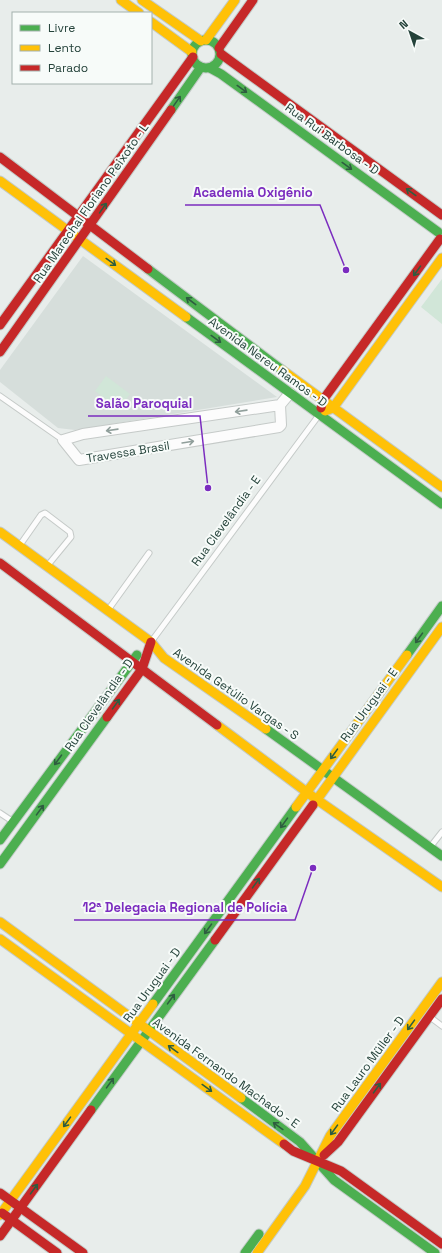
<svg xmlns="http://www.w3.org/2000/svg" width="442" height="1253" font-family="'Space Grotesk',sans-serif">
<style>
.built{fill:#d6dedb}
.green{fill:#d1e6d8}
.lines{fill:none;stroke-linecap:round;stroke-linejoin:round}
.lane-casing{stroke:#c5cac8;stroke-width:7}
.street-casing{stroke:#c5cac8;stroke-width:12}
.fast-casing{stroke:#c3cbc8;stroke-width:11}
.slow-casing{stroke:#c3cbc8;stroke-width:11}
.jam-casing{stroke:#c3cbc8;stroke-width:11}
.lane{stroke:#fcfcfc;stroke-width:5}
.street{stroke:#fcfcfc;stroke-width:10}
.fast{stroke:#4caf50;stroke-width:9}
.slow{stroke:#ffc107;stroke-width:9}
.jam{stroke:#c62828;stroke-width:9}
.oneway{stroke:#2e5d40}
.oneway2{stroke:#909f9b}
.labels{text-anchor:middle;dominant-baseline:central;stroke-width:4;stroke-linejoin:round;paint-order:stroke}
.street-label{font-size:12px;fill:#24423a;stroke:#f7fbf9}
.leader{fill:none;stroke:#7b2cbf;stroke-width:1.5}
.callout-dot{fill:#7b2cbf;stroke:#f7fbf9;stroke-width:1.5}
.callout-label{font-size:13px;text-anchor:middle;font-weight:bold;fill:#7b2cbf;stroke:#f7fbf9;stroke-width:4;stroke-linejoin:round;paint-order:stroke}
</style>
<rect width="100%" height="100%" fill="#e8edeb"/>
<polygon class="built" points="83,256 277,397 75,430 58,428 0,382 0,370"/>
<g class="green">
<polygon points="442,279 442,324 421,307"/>
<polygon points="106,376 130,394 119,409 95,391"/>
</g>
<g class="lines">
<defs>
<g id="lane">
<polyline points="0,396 63,440"/>
<polyline points="20,545 41,515 45,513 70,532 71,537 48,565"/>
<polyline points="108,610 149,553"/>
<polyline points="151,642 319,415"/>
<polyline points="0,813 12,821"/>
<polyline points="431,846 442,832"/>
<polyline points="430,1017 442,1026"/>
</g>
<polyline id="street" points="280,405 281,425 279,427 79,460 63,440 83,434 280,405 290,393"/>
<g id="fast">
<circle cx="206" cy="54" r="14"/>
<polyline points="210,68 221,74 438,232"/>
<polyline points="171,110 201,67"/>
<polyline points="148,269 282,370"/>
<polyline points="186,317 442,504"/>
<polyline points="407,655 442,606"/>
<polyline points="266,729 442,856"/>
<polyline points="0,840 137,655"/>
<polyline points="0,864 107,717"/>
<polyline points="153,1004 296,807"/>
<polyline points="241,1098 300,1142 334,1180 435,1253"/>
<polyline points="91,1110 215,940"/>
<polyline points="245,1253 259,1234"/>
</g>
<g id="slow">
<polyline points="121,0 139,13"/>
<polyline points="142,0 201,41"/>
<polyline points="151,22 192,52"/>
<polyline points="206,40 235,0"/>
<polyline points="0,181 186,317"/>
<polyline points="282,370 442,487"/>
<polyline points="325,411 333,408 442,258"/>
<polyline points="0,532 151,642 164,658 266,729"/>
<polyline points="217,725 316,799 442,887"/>
<polyline points="313,805 442,627"/>
<polyline points="296,807 407,655"/>
<polyline points="0,922 241,1098"/>
<polyline points="0,939 284,1144"/>
<polyline points="0,1215 153,1004"/>
<polyline points="257,1253 305,1186 330,1136 442,982"/>
</g>
<g id="jam">
<polyline points="219,48 253,0"/>
<polyline points="221,54 442,215"/>
<polyline points="0,157 148,269"/>
<polyline points="0,325 193,57"/>
<polyline points="0,352 171,110"/>
<polyline points="321,408 323,400 440,239"/>
<polyline points="0,563 217,725"/>
<polyline points="107,717 142,669 151,642"/>
<polyline points="215,940 313,805"/>
<polyline points="284,1144 293,1151 341,1171 442,1244"/>
<polyline points="324,1155 338,1142 442,999"/>
<polyline points="0,1193 83,1253"/>
<polyline points="2,1213 57,1253"/>
<polyline points="0,1236 91,1110"/>
</g>
</defs>
<use href="#lane" class="lane-casing"/>
<use href="#street" class="street-casing"/>
<use href="#fast" class="fast-casing"/>
<use href="#slow" class="slow-casing"/>
<use href="#jam" class="jam-casing"/>
<use href="#lane" class="lane"/>
<use href="#street" class="street"/>
<use href="#fast" class="fast"/>
<use href="#slow" class="slow"/>
<use href="#jam" class="jam"/>
</g>
<defs><path id="oneway-shaft" d="M-6 0H5M1.5-3L5.5 0L1.5 3" fill="none" stroke-width="1.6" stroke-linecap="round" stroke-linejoin="round"/></defs>
<g class="oneway">
<use href="#oneway-shaft" transform="translate(242 89) rotate(36)"/>
<use href="#oneway-shaft" transform="translate(177 101) rotate(-55)"/>
<use href="#oneway-shaft" transform="translate(347 166) rotate(36)"/>
<use href="#oneway-shaft" transform="translate(411 192) rotate(-144)"/>
<use href="#oneway-shaft" transform="translate(103 208) rotate(-55)"/>
<use href="#oneway-shaft" transform="translate(111 262) rotate(36)"/>
<use href="#oneway-shaft" transform="translate(417 271) rotate(126)"/>
<use href="#oneway-shaft" transform="translate(191 301) rotate(-143)"/>
<use href="#oneway-shaft" transform="translate(216 339) rotate(36)"/>
<use href="#oneway-shaft" transform="translate(419 638) rotate(126)"/>
<use href="#oneway-shaft" transform="translate(116 704) rotate(-54)"/>
<use href="#oneway-shaft" transform="translate(334 754) rotate(126)"/>
<use href="#oneway-shaft" transform="translate(58 760) rotate(126)"/>
<use href="#oneway-shaft" transform="translate(40 810) rotate(-54)"/>
<use href="#oneway-shaft" transform="translate(284 823) rotate(126)"/>
<use href="#oneway-shaft" transform="translate(256 883) rotate(-54)"/>
<use href="#oneway-shaft" transform="translate(208 929) rotate(126)"/>
<use href="#oneway-shaft" transform="translate(171 999) rotate(-54)"/>
<use href="#oneway-shaft" transform="translate(411 1025) rotate(126)"/>
<use href="#oneway-shaft" transform="translate(173 1049) rotate(-144)"/>
<use href="#oneway-shaft" transform="translate(110 1083) rotate(-54)"/>
<use href="#oneway-shaft" transform="translate(207 1088) rotate(36)"/>
<use href="#oneway-shaft" transform="translate(377 1088) rotate(-54)"/>
<use href="#oneway-shaft" transform="translate(67 1122) rotate(126)"/>
<use href="#oneway-shaft" transform="translate(278 1126) rotate(-144)"/>
<use href="#oneway-shaft" transform="translate(334 1130) rotate(126)"/>
<use href="#oneway-shaft" transform="translate(34 1189) rotate(-54)"/>
</g>
<g class="oneway2">
<use href="#oneway-shaft" transform="translate(241 411) rotate(172)"/>
<use href="#oneway-shaft" transform="translate(112 430) rotate(172)"/>
<use href="#oneway-shaft" transform="translate(188 442) rotate(-9)"/>
</g>
<g class="labels">
<g class="street-label">
<text transform="translate(332 139) rotate(36)">Rua Rui Barbosa - D</text>
<text transform="translate(91 203) rotate(-55)">Rua Marechal Floriano Peixoto - L</text>
<text transform="translate(268 362) rotate(36)">Avenida Nereu Ramos - D</text>
<text transform="translate(128 452) rotate(-9)">Travessa Brasil</text>
<text transform="translate(226 521) rotate(-54)">Rua Clevelândia - E</text>
<text transform="translate(236 694) rotate(35)">Avenida Getúlio Vargas - S</text>
<text transform="translate(99 705) rotate(-55)">Rua Clevelândia - D</text>
<text transform="translate(369 705) rotate(-54)">Rua Uruguai - E</text>
<text transform="translate(152 985) rotate(-54)">Rua Uruguai - D</text>
<text transform="translate(368 1064) rotate(-54)">Rua Lauro Müller - D</text>
<text transform="translate(226 1073) rotate(36)">Avenida Fernando Machado - E</text>
</g>
</g>
<path class="leader" d="M346 270L320 205H185M208 488L200 416H88M313 868L295 920H74"/>
<g class="callout-dot">
<circle cx="346" cy="270" r="4"/>
<circle cx="208" cy="488" r="4"/>
<circle cx="313" cy="868" r="4"/>
</g>
<g class="callout-label">
<text x="253" y="197">Academia Oxigênio</text>
<text x="144" y="408">Salão Paroquial</text>
<text x="185" y="912">12ª Delegacia Regional de Polícia</text>
</g>
<rect x="12" y="12" width="140" height="72" fill="#f7fbf9" stroke="#a3b1ad"/>
<rect x="20" y="25" width="20" height="6" fill="#4caf50" stroke="#a3b1ad"/>
<text x="48" y="32" font-size="12" fill="#24423a">Livre</text>
<rect x="20" y="45" width="20" height="6" fill="#ffc107" stroke="#a3b1ad"/>
<text x="48" y="52" font-size="12" fill="#24423a">Lento</text>
<rect x="20" y="65" width="20" height="6" fill="#c62828" stroke="#a3b1ad"/>
<text x="48" y="72" font-size="12" fill="#24423a">Parado</text>
<g transform="translate(410 32) rotate(320)" stroke="#f7fbf9" stroke-width="3" paint-order="stroke">
<path d="M0-3L7 15L0 10L-7 15Z" fill="#24423a"/>
<text y="-6" font-size="11" font-weight="bold" text-anchor="middle" fill="#24423a">N</text>
</g>
</svg>
